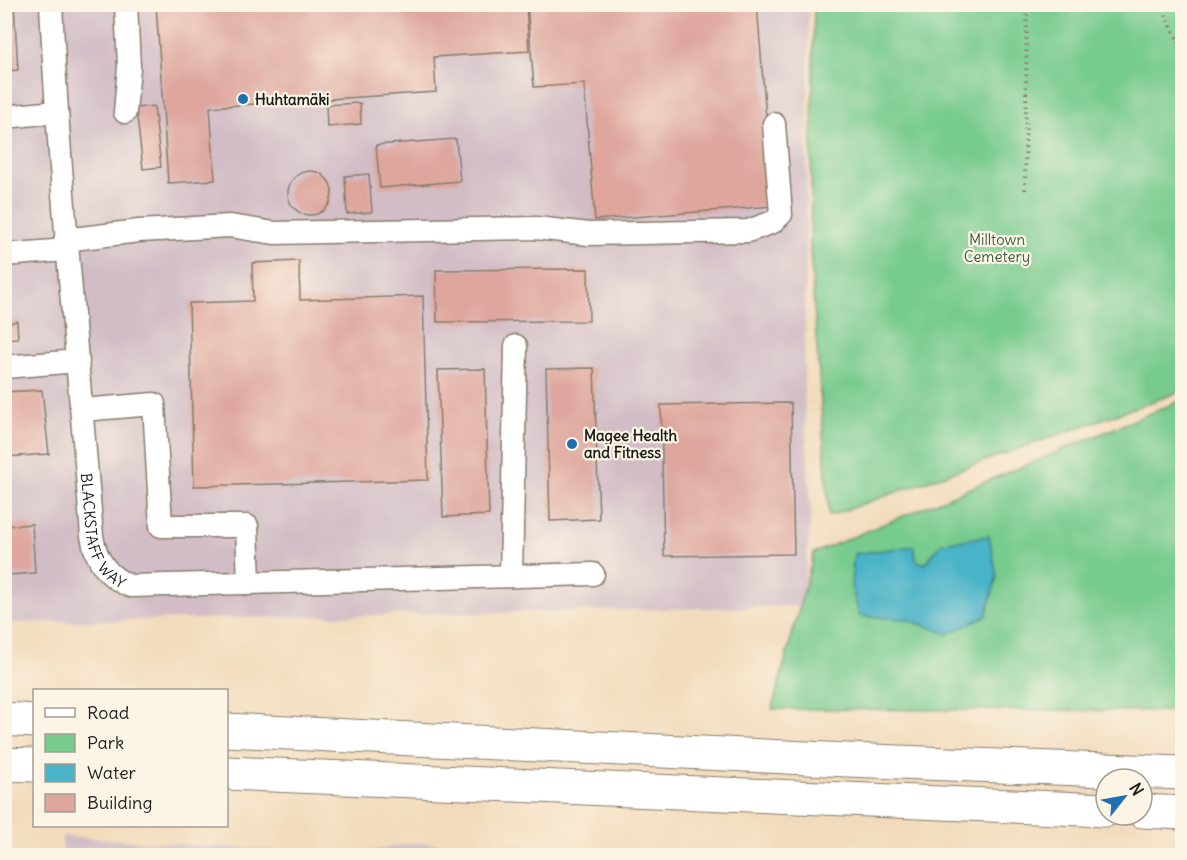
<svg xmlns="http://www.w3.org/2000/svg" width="1187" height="860" font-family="Delius,sans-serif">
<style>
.industrial{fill:#d2bdc6}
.green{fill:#77cb8e;stroke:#4a7455;stroke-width:1.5}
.water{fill:#4ab3c8;stroke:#336872;stroke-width:1.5}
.building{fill:#dea69d}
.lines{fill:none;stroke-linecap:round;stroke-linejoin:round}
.minor-casing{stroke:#877c6c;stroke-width:25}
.highway-casing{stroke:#877c6c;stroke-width:35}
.path{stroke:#877c6c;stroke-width:4;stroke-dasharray:1.5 4.5;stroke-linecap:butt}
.minor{stroke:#fff;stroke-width:22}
.highway{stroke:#fff;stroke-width:33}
.poi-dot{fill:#1f6fb2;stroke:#fcf5e5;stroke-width:2}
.labels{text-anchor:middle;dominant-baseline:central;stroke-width:4.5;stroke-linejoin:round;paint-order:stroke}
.poi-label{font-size:15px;font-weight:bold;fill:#1c1c1c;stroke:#fcf5e5;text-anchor:start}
.park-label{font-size:15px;fill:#3c5944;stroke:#fcf5e5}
.street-label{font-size:15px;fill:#1c1c1c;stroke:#fcf5e5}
</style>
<rect width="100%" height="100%" fill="#fcf5e5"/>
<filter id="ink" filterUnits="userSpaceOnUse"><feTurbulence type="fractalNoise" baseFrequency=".0167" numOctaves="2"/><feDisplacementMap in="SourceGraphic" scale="12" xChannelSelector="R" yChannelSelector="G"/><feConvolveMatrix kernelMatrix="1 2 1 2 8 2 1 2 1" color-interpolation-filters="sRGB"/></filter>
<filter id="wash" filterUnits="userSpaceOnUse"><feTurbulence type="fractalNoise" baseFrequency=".008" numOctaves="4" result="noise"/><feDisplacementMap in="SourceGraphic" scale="24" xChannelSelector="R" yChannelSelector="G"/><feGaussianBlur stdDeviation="1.35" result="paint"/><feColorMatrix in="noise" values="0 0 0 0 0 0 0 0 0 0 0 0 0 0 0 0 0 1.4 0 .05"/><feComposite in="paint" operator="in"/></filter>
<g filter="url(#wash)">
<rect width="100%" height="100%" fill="#f2dbbc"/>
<g class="industrial">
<polygon points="4,5 809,5 804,395 811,515 805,576 809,606 5,623"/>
<polygon points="62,836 340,855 63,855"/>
<polygon points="413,843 748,854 748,855 349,855"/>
</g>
<g class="green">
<polygon points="814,5 1182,5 1182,391 829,516 810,250"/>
<polygon points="1182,400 1182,711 772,709 814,553"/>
</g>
<polygon class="water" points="989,536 997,576 986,616 948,634 906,619 860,616 851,587 854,554 913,546 917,561 925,564 942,543"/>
<g id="blocks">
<g class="building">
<polygon points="4,4 14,4 18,70 4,71"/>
<polygon points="156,4 526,4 529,51 434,57 436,92 210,107 215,180 168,183"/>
<polygon points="527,4 757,4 773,206 595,220 584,84 534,87"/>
<polygon points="360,103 361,124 327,127 326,105"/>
<polygon points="154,106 161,167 143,169 136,108"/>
<polygon points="456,139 460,181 380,188 376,145"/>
<circle cx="310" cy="193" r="22"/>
<polygon points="369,174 372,212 347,214 345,176"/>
<polygon points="299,261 300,300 423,296 428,480 194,486 189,303 253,301 252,263"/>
<polygon points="588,269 589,321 437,322 436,270"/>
<polygon points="4,286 9,323 17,321 18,338 4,339"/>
<polygon points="594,368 599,519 550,521 546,369"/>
<polygon points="485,369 489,515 443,517 438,370"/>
<polygon points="42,390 49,454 4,457 4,392"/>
<polygon points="791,403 794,554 664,556 661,405"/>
<polygon points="32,524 35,573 8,575 5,526"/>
</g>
</g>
</g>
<g filter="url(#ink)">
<use href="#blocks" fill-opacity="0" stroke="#877c6c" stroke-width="1.5"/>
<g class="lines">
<defs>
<g id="minor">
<path id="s1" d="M51,4C59,182 78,359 92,536C96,560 107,577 130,586L593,574"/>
<polyline points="125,112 129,67 126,4"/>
<polyline points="4,117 56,112"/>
<polyline points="65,240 139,231 230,226 274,233 536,228 589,234 748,231 773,222 781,214 774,124"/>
<polyline points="4,255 66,250"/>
<polyline points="4,367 78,361"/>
<polyline points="82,410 154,404 161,526 247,526 249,584"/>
<polyline points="511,576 516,346"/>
</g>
<g id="highway">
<polyline points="4,719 34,721"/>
<polyline points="226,730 848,760 1182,773"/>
<polyline points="4,764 34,765"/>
<polyline points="226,773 1106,810"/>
<polyline points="1142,811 1182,813"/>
</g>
</defs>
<use href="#minor" class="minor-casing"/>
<use href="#highway" class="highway-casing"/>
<g class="path">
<polyline points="1160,4 1182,48"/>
<polyline points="1025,190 1027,4"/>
</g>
<use href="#minor" class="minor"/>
<use href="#highway" class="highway"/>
</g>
</g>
<g class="poi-dot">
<circle cx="243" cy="99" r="6"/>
<circle cx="572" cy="444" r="6"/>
</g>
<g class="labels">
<g class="poi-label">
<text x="255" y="99">Huhtamäki</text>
<text x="584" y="435">Magee Health<tspan x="584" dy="17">and Fitness</tspan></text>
</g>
<g class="park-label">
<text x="997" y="239">Milltown<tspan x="997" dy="17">Cemetery</tspan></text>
</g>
<g class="street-label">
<text stroke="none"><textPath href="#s1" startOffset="532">BLACKSTAFF WAY</textPath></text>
</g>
</g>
<rect width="1187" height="860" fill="none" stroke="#fcf5e5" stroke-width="24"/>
<rect x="33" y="689" width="195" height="138" fill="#fcf5e5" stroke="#a29e95" stroke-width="1.5"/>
<rect x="45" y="708" width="30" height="9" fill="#ffffff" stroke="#a29e95" stroke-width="1.5"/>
<text x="87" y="719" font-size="18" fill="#1c1c1c">Road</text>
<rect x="45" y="734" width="30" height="18" fill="#77cb8e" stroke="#a29e95" stroke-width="1.5"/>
<text x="87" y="749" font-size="18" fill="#1c1c1c">Park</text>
<rect x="45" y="764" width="30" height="18" fill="#4ab3c8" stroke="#a29e95" stroke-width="1.5"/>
<text x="87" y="779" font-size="18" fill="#1c1c1c">Water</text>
<rect x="45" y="794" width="30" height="18" fill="#dea69d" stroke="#a29e95" stroke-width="1.5"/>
<text x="87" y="809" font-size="18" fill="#1c1c1c">Building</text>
<g transform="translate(1124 797) rotate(59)"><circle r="28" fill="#fcf5e5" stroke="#a29e95" stroke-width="1.5"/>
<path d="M0-4.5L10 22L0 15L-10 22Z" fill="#1f6fb2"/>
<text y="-9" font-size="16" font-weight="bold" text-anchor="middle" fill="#1c1c1c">N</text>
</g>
</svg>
